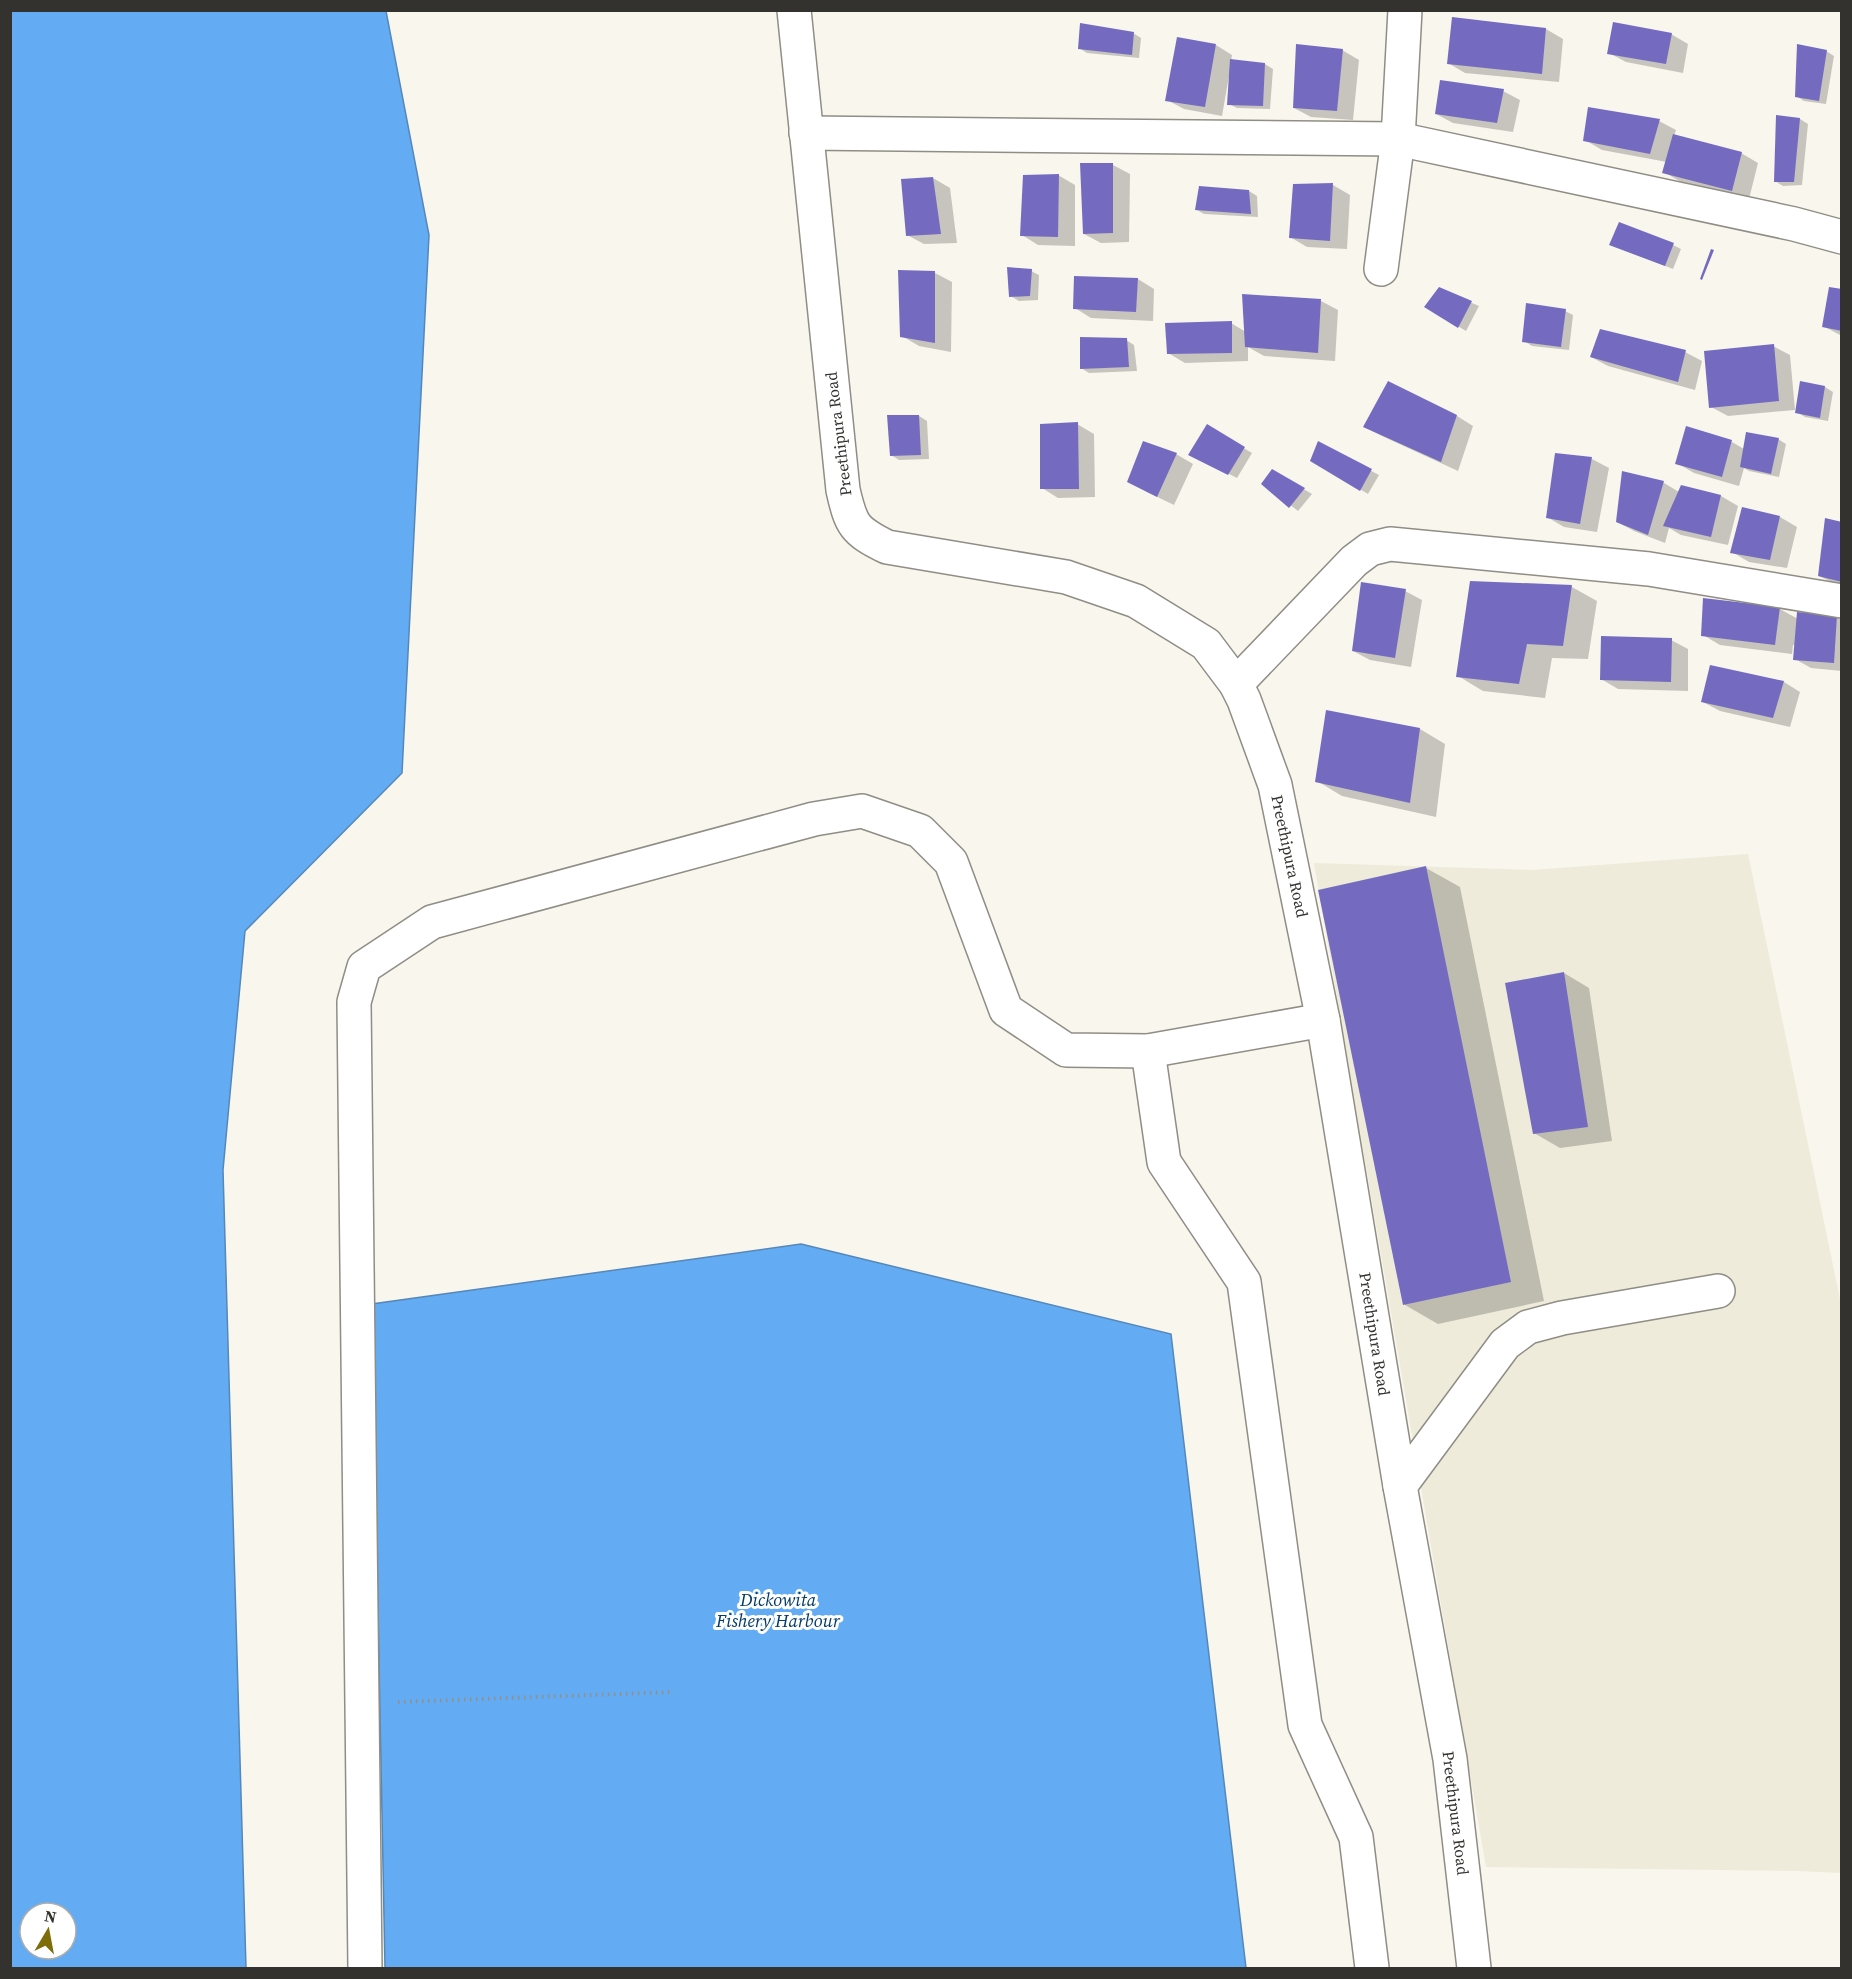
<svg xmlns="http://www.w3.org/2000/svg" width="1852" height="1979" font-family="'Source Serif 4',serif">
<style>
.built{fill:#eeebda}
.water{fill:#63acf3;stroke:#5587b8;stroke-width:1.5;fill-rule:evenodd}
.shadow{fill:#0003}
.building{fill:#746bc0}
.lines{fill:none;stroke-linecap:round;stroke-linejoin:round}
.minor-casing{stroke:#8f8d85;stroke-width:36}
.path{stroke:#92908b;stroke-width:4;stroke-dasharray:1.5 4.5;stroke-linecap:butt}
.minor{stroke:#fff;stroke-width:33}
.labels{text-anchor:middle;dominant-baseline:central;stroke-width:6;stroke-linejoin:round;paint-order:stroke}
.street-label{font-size:16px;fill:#33322f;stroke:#fff}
.water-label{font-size:18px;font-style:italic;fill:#023b67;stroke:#fff}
</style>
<rect width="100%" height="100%" fill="#f8f6ed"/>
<polygon class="built" points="1748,854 1841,1304 1841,1873 1799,1871 1486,1867 1314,863 1532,870"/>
<g class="water">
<path d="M11,10L386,11L429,235L402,773L245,931L223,1170L246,1968H11ZM30,1913H66V1949H30Z"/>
<polygon points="801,1244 1171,1334 1246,1968 385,1968 372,1304"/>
</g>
<g class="shadow">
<polygon points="1453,19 1546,29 1563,39 1559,82 1465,73 1448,63"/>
<polygon points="1133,33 1141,38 1139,58 1087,53 1079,48"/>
<polygon points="1671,34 1688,44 1683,73 1626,62 1609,53"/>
<polygon points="1216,45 1232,55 1231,61 1265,64 1273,69 1270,109 1237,108 1229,104 1231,76 1229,76 1222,116 1184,109 1167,100"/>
<polygon points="1342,50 1359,60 1353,120 1311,117 1294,108"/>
<polygon points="1826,51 1834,56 1826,104 1804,101 1796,96"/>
<polygon points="1503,91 1520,100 1513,132 1453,123 1436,114"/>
<polygon points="1778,117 1800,119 1808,124 1802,185 1783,186 1775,181"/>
<polygon points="1659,121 1676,130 1674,136 1741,153 1758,163 1749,199 1681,182 1664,172 1667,162 1602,150 1585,140"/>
<polygon points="1113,165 1130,174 1129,242 1101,243 1084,234"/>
<polygon points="1058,175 1075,185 1075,246 1038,245 1022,235"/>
<polygon points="933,178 950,188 957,243 924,244 907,235"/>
<polygon points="1294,185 1333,185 1350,195 1347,249 1307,247 1290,237"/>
<polygon points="1249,191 1257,196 1258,217 1204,214 1197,210"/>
<polygon points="1611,245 1673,245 1681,249 1673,269"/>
<polygon points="1031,271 1039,275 1038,300 1019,301 1011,296"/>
<polygon points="935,273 952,282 951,352 919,346 902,336"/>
<polygon points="1138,279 1154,289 1153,321 1091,318 1075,308"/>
<polygon points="1440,289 1479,306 1466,331 1426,307"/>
<polygon points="1842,290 1842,336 1823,326"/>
<polygon points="1321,301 1338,310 1335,361 1264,356 1248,347 1248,361 1185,363 1168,353 1231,323 1246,332"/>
<polygon points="1565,311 1573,315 1569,350 1532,346 1524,341"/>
<polygon points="1126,340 1134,345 1137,371 1089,373 1081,368"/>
<polygon points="1773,346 1790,355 1795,410 1728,416 1711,407"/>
<polygon points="1685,352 1702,361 1695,390 1608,366 1591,357"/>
<polygon points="1801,383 1825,387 1833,392 1828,421 1805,417 1797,412"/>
<polygon points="919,416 927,421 929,459 899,460 891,455"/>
<polygon points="1457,416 1473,426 1458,471 1382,436 1365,427"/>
<polygon points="1077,424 1094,434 1095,497 1058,498 1042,488"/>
<polygon points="1207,426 1252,453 1237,478 1198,458"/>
<polygon points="1778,439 1786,444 1779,477 1749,471 1744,468 1739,486 1694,473 1677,463 1732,442 1744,449"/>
<polygon points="1319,443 1379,475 1368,494 1312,461"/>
<polygon points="1176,454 1193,464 1174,505 1145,491"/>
<polygon points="1556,454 1592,459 1609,468 1597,532 1564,527 1547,517"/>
<polygon points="1273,471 1312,494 1298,511 1263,484"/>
<polygon points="1623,473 1664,483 1679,492 1721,496 1738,506 1728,545 1681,535 1669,528 1665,543 1634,531 1617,522"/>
<polygon points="1780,517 1797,527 1787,568 1749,562 1732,552"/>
<polygon points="1842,524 1842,587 1819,576"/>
<polygon points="1472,583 1572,587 1597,601 1588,659 1552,658 1545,698 1483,691 1458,676"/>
<polygon points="1405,591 1422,600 1411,667 1370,660 1353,651"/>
<polygon points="1780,609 1798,619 1836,617 1842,620 1842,671 1811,668 1795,659 1796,645 1793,645 1792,654 1720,645 1703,635"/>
<polygon points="1671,640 1688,649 1688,691 1618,689 1601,679"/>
<polygon points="1784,682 1800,692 1790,727 1720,711 1703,702"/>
<polygon points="1327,712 1420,729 1445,744 1436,817 1342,796 1317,781"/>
<polygon points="1426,868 1460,887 1544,1301 1438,1324 1405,1305"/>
<polygon points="1564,973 1589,988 1612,1141 1560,1148 1534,1133"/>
</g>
<g class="building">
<polygon points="1452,17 1546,28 1542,74 1447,64"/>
<polygon points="1613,22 1672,33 1666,64 1607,54"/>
<polygon points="1080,23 1134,32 1132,55 1078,49"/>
<polygon points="1177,37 1216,44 1205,107 1165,101"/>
<polygon points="1296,44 1343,49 1337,111 1293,108"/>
<polygon points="1797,44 1827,50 1819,101 1795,97"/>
<polygon points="1230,59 1265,63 1263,106 1227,105"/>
<polygon points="1440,80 1504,89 1497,123 1435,114"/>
<polygon points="1588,107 1660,119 1650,154 1583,141"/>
<polygon points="1776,115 1800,118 1794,182 1774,182"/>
<polygon points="1673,134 1742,152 1732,191 1662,173"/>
<polygon points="1080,163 1113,163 1113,233 1083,234"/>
<polygon points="1059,174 1058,237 1020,236 1023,175"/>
<polygon points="933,177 941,234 906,236 901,179"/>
<polygon points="1333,183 1330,241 1289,238 1293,184"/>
<polygon points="1199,186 1249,190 1251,214 1195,210"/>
<polygon points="1619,222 1674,243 1665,266 1609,245"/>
<polygon points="1711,249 1714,250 1702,280 1700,279"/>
<polygon points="1007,267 1032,269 1030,296 1009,297"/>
<polygon points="898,270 935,271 935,343 900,337"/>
<polygon points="1074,276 1138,278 1136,312 1073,309"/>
<polygon points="1439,287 1472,301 1458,328 1424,307"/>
<polygon points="1829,287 1842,289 1842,331 1822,327"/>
<polygon points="1242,294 1321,299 1318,353 1245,347"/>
<polygon points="1526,303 1566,309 1561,347 1522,342"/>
<polygon points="1232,321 1232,353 1167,354 1165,323"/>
<polygon points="1600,329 1686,350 1678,382 1590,357"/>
<polygon points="1080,337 1127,338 1129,367 1080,369"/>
<polygon points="1774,344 1779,401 1709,408 1704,351"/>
<polygon points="1388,381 1457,415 1441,462 1363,427"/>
<polygon points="1800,381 1825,386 1820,418 1795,413"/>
<polygon points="887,415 919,415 921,455 890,456"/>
<polygon points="1078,422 1079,489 1040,489 1040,424"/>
<polygon points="1207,424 1245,447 1228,475 1188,455"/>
<polygon points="1686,426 1732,440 1722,477 1675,464"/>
<polygon points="1746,432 1779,438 1771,474 1740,467"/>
<polygon points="1143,441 1177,453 1157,497 1127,482"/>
<polygon points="1318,441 1372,469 1360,491 1310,461"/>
<polygon points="1555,453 1592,457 1580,524 1546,518"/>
<polygon points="1272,469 1305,488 1289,508 1261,484"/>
<polygon points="1622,471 1664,481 1648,535 1616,522"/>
<polygon points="1681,485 1721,495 1711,537 1663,526"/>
<polygon points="1742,507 1780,516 1770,560 1730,553"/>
<polygon points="1825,518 1842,522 1842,582 1818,576"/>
<polygon points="1470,581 1572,585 1563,646 1527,644 1519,684 1456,677"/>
<polygon points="1361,582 1406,589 1395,658 1352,651"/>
<polygon points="1703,598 1780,607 1775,645 1701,636"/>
<polygon points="1797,612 1837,615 1834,663 1793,660"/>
<polygon points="1601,636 1672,638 1671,682 1600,680"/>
<polygon points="1710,665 1784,681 1773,718 1701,702"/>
<polygon points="1326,710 1420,728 1410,803 1315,782"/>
<polygon points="1426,866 1511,1282 1403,1305 1318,890"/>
<polygon points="1564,972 1588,1127 1533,1134 1505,983"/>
</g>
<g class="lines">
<defs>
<g id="minor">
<path d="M794,10L843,490C851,525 854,531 887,547L1066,577L1136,601L1206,644L1236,684L1244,700L1275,785L1323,1020L1400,1486L1450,1759L1474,1968"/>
<polyline points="806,133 1398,139 1794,224 1842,237"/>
<polyline points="1381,269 1398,139 1405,10"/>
<polyline points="1236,684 1354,561 1370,549 1390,544 1649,569 1842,601"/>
<polyline points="1148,1051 1164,1162 1244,1282 1305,1725 1356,1837 1372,1968"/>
<polyline points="1400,1486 1505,1344 1528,1327 1562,1318 1718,1291"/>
<polyline points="365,1968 354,1002 364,967 432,922 814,819 862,811 920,831 951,862 1006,1010 1066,1050 1148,1051 1323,1020"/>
</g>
</defs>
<use href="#minor" class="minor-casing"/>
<polyline class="path" points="398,1702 674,1692"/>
<use href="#minor" class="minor"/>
</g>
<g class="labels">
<g class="street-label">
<text transform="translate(838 434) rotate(-97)">Preethipura Road</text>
<text transform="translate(1290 856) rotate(78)">Preethipura Road</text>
<text transform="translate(1375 1334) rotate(81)">Preethipura Road</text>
<text transform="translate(1456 1813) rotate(83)">Preethipura Road</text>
</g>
<g class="water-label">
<text x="778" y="1599">Dickowita<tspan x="778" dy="21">Fishery Harbour</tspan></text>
</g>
</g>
<rect width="1852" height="1979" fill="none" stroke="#33322f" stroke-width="24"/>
<g transform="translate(48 1931) rotate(10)"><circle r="28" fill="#ffffff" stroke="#adadac" stroke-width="1.5"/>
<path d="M0-4.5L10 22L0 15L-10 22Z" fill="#7f6d0a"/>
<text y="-9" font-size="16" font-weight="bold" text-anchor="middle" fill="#33322f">N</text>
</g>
</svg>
